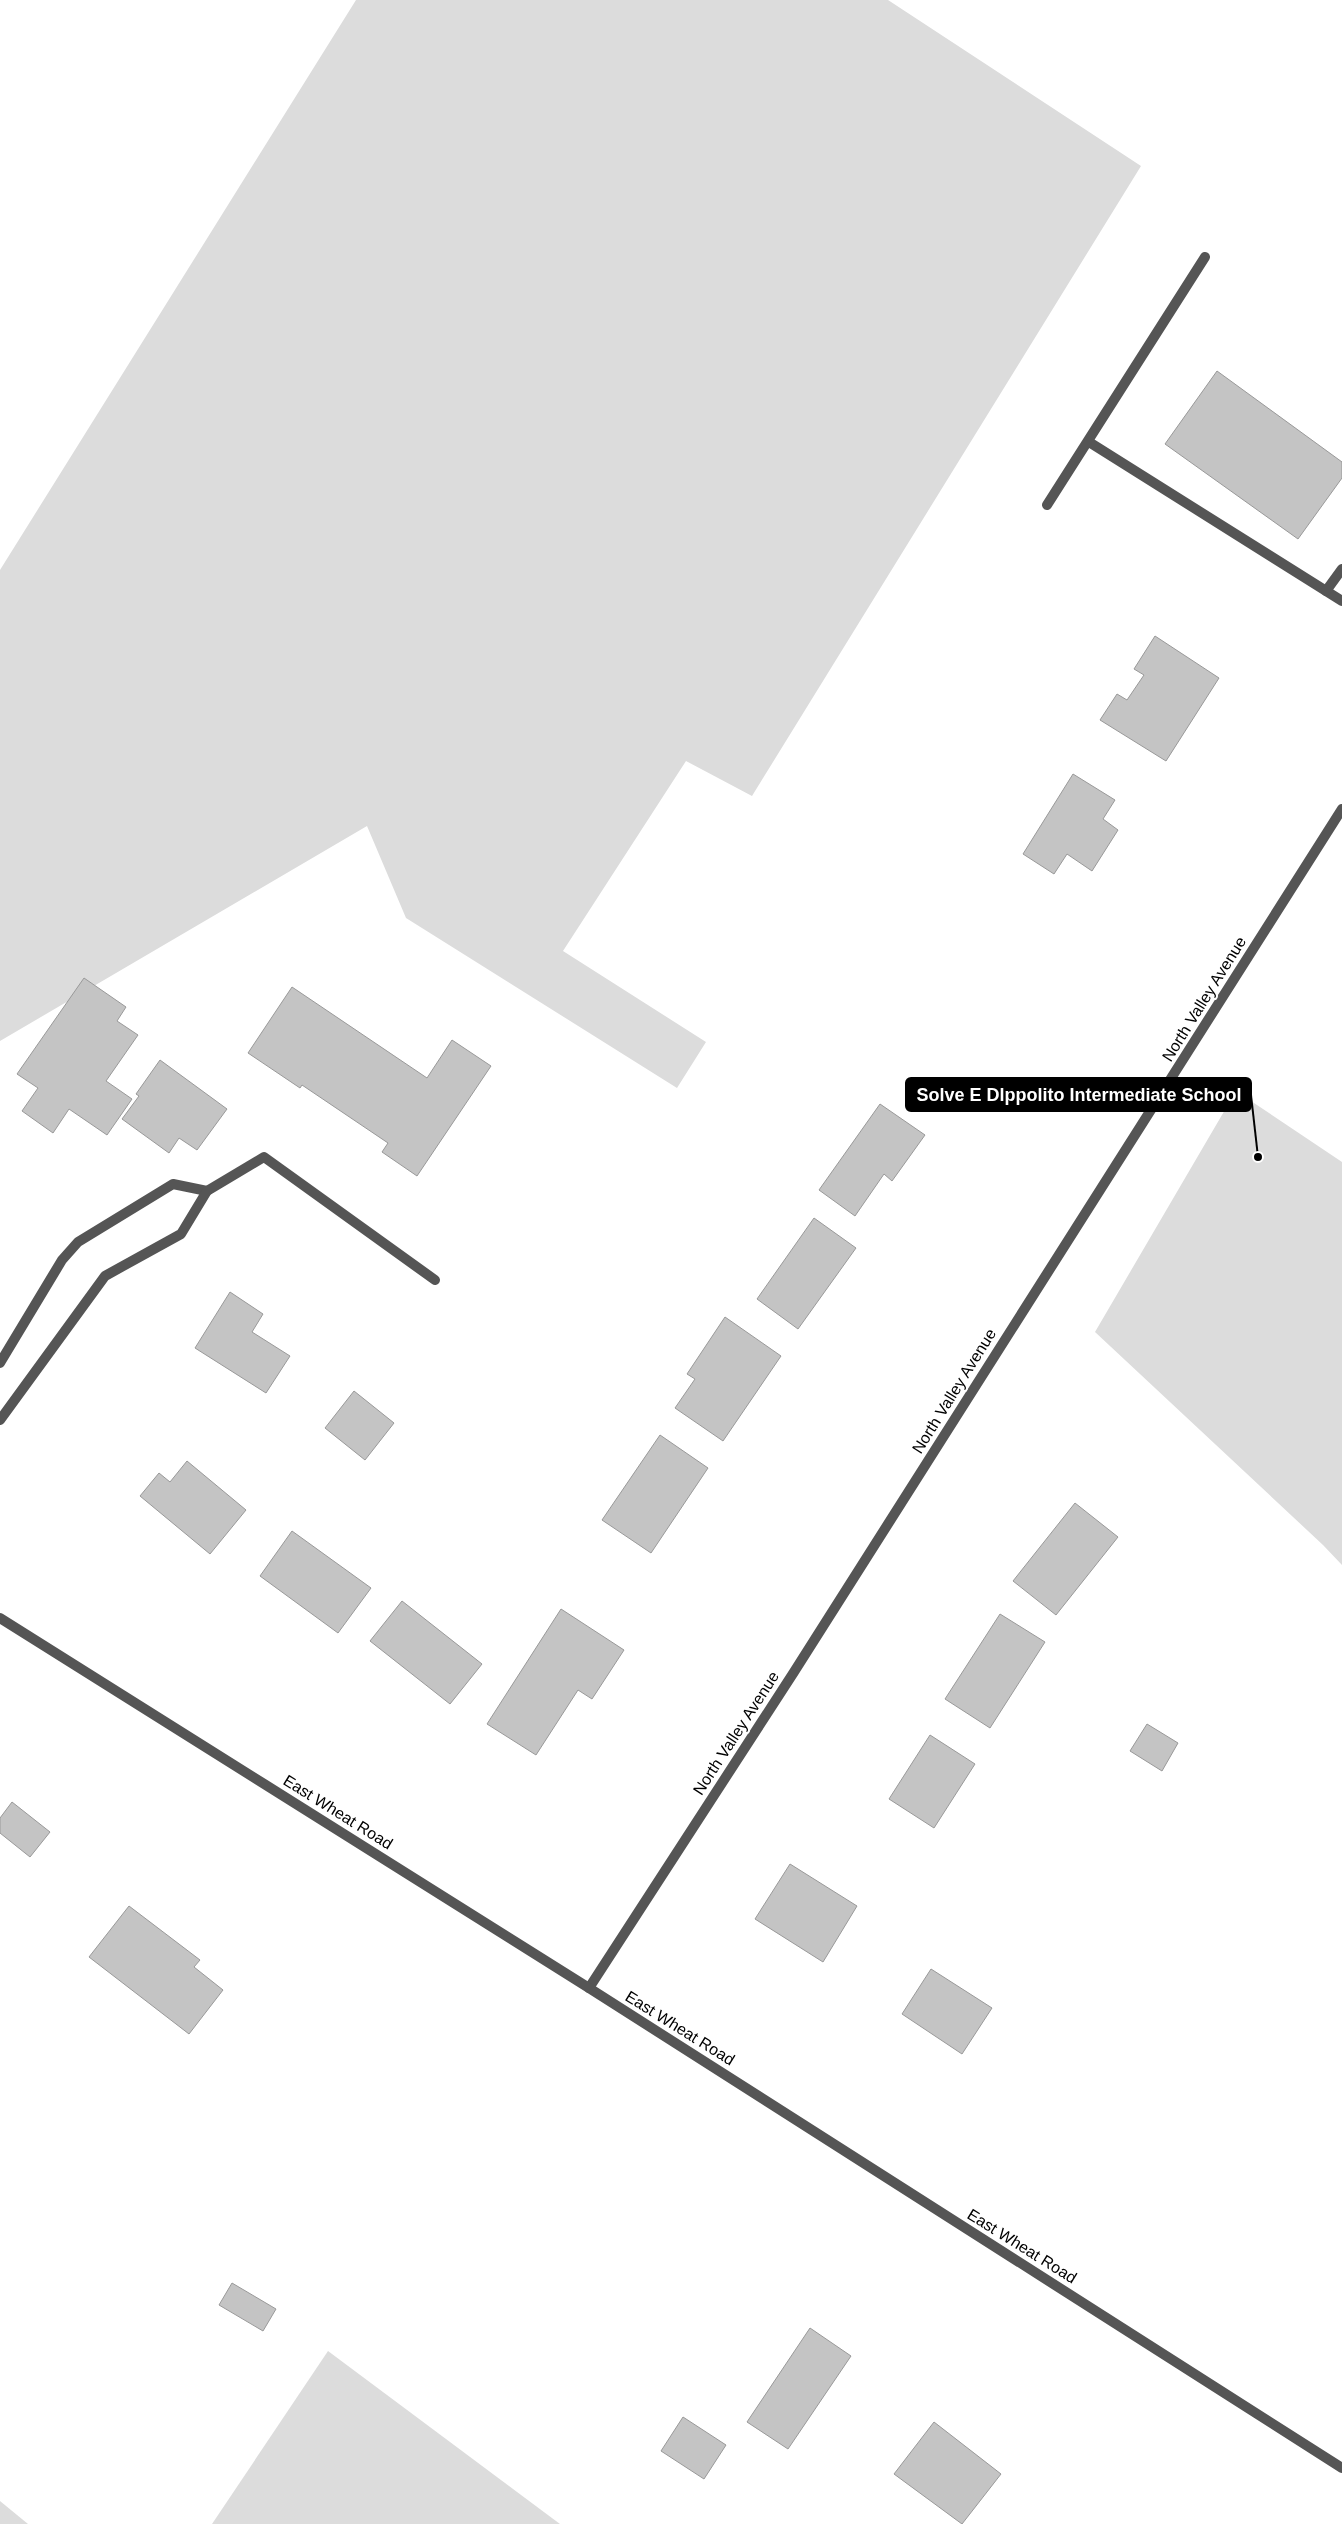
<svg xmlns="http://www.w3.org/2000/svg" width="1342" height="2524" font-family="Helvetica,sans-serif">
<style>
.green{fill:#dcdcdc}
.building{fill:#c4c4c4;stroke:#999}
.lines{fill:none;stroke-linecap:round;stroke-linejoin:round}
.service{stroke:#555;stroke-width:10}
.minor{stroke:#555;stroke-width:10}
.tertiary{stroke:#555;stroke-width:10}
.labels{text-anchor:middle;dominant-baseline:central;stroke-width:4;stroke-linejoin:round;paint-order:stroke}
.street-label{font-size:16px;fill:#000;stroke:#fff}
.leader{fill:none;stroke:#000;stroke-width:2}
.callout-dot{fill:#000;stroke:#fff;stroke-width:2}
.callout{fill:#000;stroke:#000;stroke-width:2}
.callout-label{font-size:18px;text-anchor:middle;font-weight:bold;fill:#fff}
</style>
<rect width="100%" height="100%" fill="#fff"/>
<g class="green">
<polygon points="356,0 888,0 1141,166 752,796 686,761 563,951 706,1042 677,1088 406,918 367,826 0,1041 0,570"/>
<polygon points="1236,1091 1342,1162 1342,1565 1323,1545 1095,1332"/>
<polygon points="328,2351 560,2524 212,2524"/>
<polygon points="0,2501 28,2524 0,2524"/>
</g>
<g class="building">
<polygon points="1217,371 1342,462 1342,478 1298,539 1165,444"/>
<polygon points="1155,636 1219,678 1166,761 1100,720 1117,694 1127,700 1144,675 1134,669"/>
<polygon points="1073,774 1115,800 1103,819 1118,830 1092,871 1067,854 1054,874 1023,854"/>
<polygon points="84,978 126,1007 117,1021 138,1035 106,1081 132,1099 107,1135 69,1109 53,1133 22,1111 38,1088 17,1074"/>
<polygon points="292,987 427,1078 452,1040 491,1066 417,1176 382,1152 388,1143 302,1085 300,1088 248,1053"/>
<polygon points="160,1060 227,1109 197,1150 179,1138 169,1153 122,1119 139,1096 136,1094"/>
<polygon points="880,1104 925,1135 892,1181 884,1174 855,1216 819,1190"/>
<polygon points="814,1218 856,1248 798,1329 757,1299"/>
<polygon points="230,1292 263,1314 252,1332 290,1356 266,1393 195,1348"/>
<polygon points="725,1317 781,1356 723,1441 675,1408 695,1379 687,1374"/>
<polygon points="354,1391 394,1423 365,1460 325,1428"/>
<polygon points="660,1435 708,1468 651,1553 602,1520"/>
<polygon points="187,1461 246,1510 210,1554 140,1496 159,1473 170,1482"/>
<polygon points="1075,1503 1118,1537 1056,1615 1013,1581"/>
<polygon points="292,1531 371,1588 338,1633 260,1576"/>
<polygon points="402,1601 482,1664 450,1704 370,1641"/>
<polygon points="561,1609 624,1650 592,1699 578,1690 536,1755 487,1724"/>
<polygon points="1000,1614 1045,1642 990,1728 945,1699"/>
<polygon points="1147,1724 1178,1743 1162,1771 1130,1751"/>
<polygon points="930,1735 975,1764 934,1828 889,1799"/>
<polygon points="12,1802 50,1832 30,1857 0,1833 0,1818"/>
<polygon points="790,1864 857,1906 823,1962 755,1919"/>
<polygon points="129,1906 200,1960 194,1967 223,1990 189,2034 89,1957"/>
<polygon points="931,1969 992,2008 962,2054 902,2014"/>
<polygon points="232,2283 276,2309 263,2331 219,2305"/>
<polygon points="810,2328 851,2356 788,2449 747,2422"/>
<polygon points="683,2417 726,2445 704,2479 661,2451"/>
<polygon points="934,2422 1001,2474 962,2524 894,2474"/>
</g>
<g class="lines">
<g class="service">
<polyline points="1089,442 1342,601"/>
<polyline points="1047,505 1205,257"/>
<polyline points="1326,591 1342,569"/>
<polyline points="0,1363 62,1260 78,1242 173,1184 207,1191"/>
<polyline points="0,1420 105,1276 181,1234 207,1191 264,1157 435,1280"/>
</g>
<polyline class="minor" points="589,1988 794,1672 1342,809"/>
<polyline class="tertiary" points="0,1618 589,1988 1342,2468"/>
</g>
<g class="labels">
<g class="street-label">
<text transform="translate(1204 999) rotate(-58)">North Valley Avenue</text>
<text transform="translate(954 1391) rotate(-58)">North Valley Avenue</text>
<text transform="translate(736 1733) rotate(-57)">North Valley Avenue</text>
<text transform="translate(338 1812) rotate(32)">East Wheat Road</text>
<text transform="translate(680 2028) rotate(32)">East Wheat Road</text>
<text transform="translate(1022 2246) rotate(32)">East Wheat Road</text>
</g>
</g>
<path class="leader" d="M1258 1157L1251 1095"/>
<circle class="callout-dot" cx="1258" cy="1157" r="5"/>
<rect class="callout" x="906" y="1078" width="345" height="33" rx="5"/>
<g class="callout-label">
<text x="1079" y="1101">Solve E Dlppolito Intermediate School</text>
</g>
</svg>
